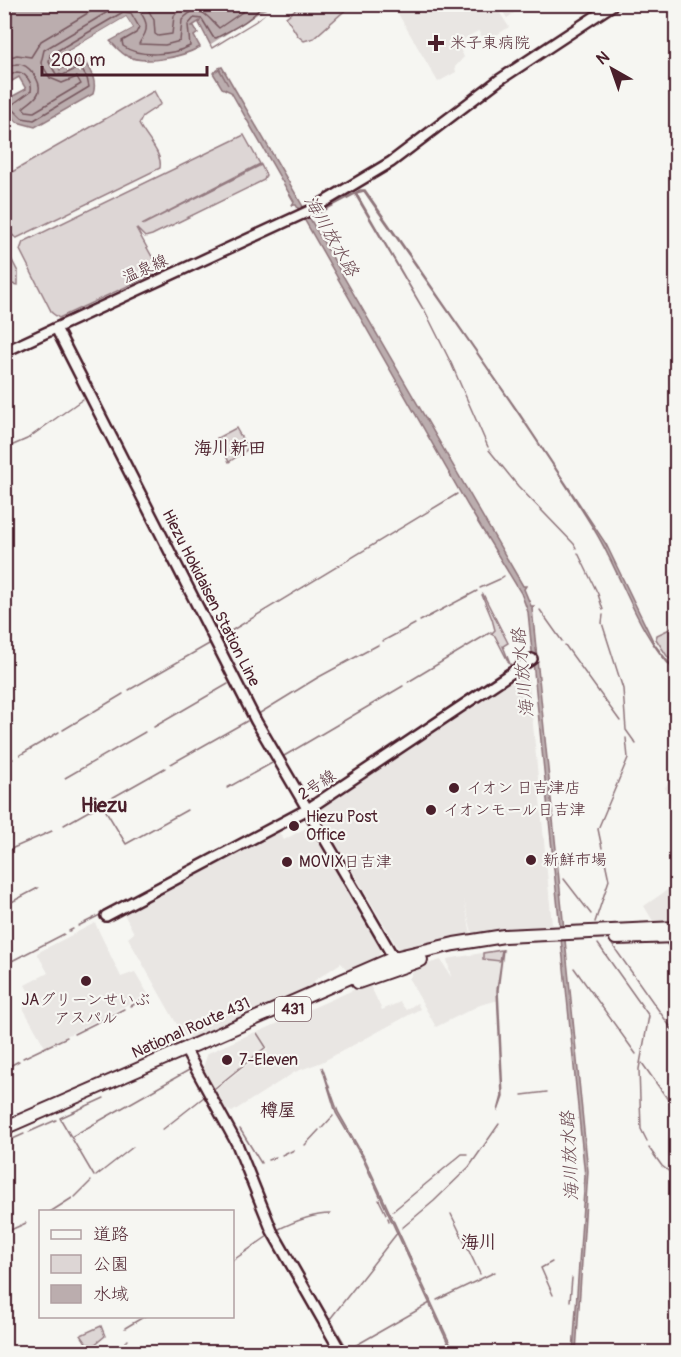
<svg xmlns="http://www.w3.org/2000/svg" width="681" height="1357" font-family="Pangolin,'Klee One',sans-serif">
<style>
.built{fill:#e9e6e3}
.green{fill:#ddd6d5;stroke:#947a80;stroke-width:1.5}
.water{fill:#bbadae;stroke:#8e747a;stroke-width:1.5}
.pier{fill:#f6f6f2}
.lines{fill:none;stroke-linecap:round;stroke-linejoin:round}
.shore{stroke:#77585f;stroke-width:1.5}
.stream{stroke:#8e747a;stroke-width:1.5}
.secondary-casing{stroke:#4a1f2b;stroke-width:14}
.highway-casing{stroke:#4a1f2b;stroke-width:16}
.secondary{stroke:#f6f6f2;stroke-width:9}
.highway{stroke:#f6f6f2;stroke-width:12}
.poi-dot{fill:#4a1f2b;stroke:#f6f6f2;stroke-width:2}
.labels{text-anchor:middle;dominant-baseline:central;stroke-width:4.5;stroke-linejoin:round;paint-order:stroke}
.shield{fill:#f6f6f2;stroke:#7e6067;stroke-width:1.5}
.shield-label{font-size:15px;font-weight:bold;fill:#4a1f2b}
.poi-label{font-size:16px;fill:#4a1f2b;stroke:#f6f6f2;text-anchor:start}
.street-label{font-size:16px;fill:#4a1f2b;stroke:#f6f6f2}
.water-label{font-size:18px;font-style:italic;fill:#6c4a52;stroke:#f6f6f2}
.neighbourhood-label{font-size:18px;font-weight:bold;fill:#4a1f2b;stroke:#f6f6f2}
.quarter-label{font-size:20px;font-weight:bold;fill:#4a1f2b;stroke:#f6f6f2}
</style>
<rect width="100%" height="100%" fill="#f6f6f2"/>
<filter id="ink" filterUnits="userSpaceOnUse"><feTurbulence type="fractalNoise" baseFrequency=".0167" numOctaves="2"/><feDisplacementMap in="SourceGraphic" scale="12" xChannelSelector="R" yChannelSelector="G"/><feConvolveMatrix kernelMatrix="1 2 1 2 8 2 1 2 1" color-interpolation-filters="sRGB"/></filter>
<g filter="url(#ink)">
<g class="built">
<polygon points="393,5 498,5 496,7 509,27 486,42 478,31 457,43 464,57 455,67 456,72 438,82"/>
<polygon points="498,5 498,4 525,5 507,18"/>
<polygon points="526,671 528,672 552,925 472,933 464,900 471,934 464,937 406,951 397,947 319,814 321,806"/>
<polygon points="676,768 676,804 665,788"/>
<polygon points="309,826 382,948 378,957 347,970 341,963 314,981 316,985 193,1039 183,1035 128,938 134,933 123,912 278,831 284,840"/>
<polygon points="676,884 676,920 653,921 644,906"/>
<polygon points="95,923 121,977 135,972 148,994 45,1047 23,1008 34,1002 25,985 48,973 37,953"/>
<polygon points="505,949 499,988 499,1000 480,1005 436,1027 409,979 416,967 441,960 451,977 447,959"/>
<polygon points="369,983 382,1010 400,1002 406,1010 417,1003 420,1009 322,1062 295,1072 232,1112 226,1109 216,1089 268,1048 258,1032"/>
<polygon points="255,1032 265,1047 214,1087 203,1067 208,1053"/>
</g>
<g class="green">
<polygon points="301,5 301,4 351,5 314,38 304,41 298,36 286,17"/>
<path d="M154,91L161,104L143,116L139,124C145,137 163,153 160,168L17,238C0,232 4,192 5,176Z"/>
<polygon points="244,135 260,164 142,225 261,165 266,175 264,180 152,235 145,237 136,228 160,271 59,318 52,313 20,250 23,242"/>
<polygon points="5,247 18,272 18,285 5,283"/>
<polygon points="236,428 248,449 229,462 217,438"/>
<polygon points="483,594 508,643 503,646 512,669 495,636 491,634 495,630 492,619 482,595"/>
<polygon points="676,626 676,665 667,656 656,639 657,635"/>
<polygon points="502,950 500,961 483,959 483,953"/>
<polygon points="101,1326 105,1336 94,1345 87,1344 81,1335"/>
</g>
<g class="water">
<path d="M5,5H269L264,14L256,21L212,48L199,23L200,21L192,26H194L198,33L194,36L200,47C182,57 144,66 125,55C119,51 115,46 110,41L133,28L126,17L54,59L60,70L82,57C89,69 98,80 93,94L35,127L17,122L5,108L4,101L26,89L19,77L5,85Z"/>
<polygon points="222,67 523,586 526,586 524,589 531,606 534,606 532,608 588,1171 576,1352 573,1352 585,1176 528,612 521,593 468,506 296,205 292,205 294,202 231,92 222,88 213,73 219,69 228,85 219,68"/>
<path d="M360,190H365L519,413L606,544L655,645L676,672C637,634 623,577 595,531C523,415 442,304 364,191L356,193L423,309L355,194L321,212Z"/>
<polygon points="503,949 498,990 503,1097 498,1111 502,1096 497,990"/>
<polygon points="322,1067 338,1112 364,1157 454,1352 452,1352 362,1157 336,1113"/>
</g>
<g class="pier">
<polygon points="272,6 269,11 255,21 212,47 211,44 262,11"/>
<polygon points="126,17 133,28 107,42 108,39 129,27 126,21 58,60 61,66 81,55 84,55 60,69 55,59"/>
</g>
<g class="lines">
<g class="shore">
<path d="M131,4C139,9 148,20 146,30C145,36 141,39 139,44L165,45L180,41L182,20C199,0 208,18 219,28L254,4"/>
<polyline points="145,4 154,20 155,34 158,36 172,34 174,16 184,4"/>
<polyline points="4,59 17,55 31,57 41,41 103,4"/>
<path d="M4,70C9,67 13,64 18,64C29,64 41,81 39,91C37,100 28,102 23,108L26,111L34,112L81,84L77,77L62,83L50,78L41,63L44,50L121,4"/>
<path d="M4,78L17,72C25,72 33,83 31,91L13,104L11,107L22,118L34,120L89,87L87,78L80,67L63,75L56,74L49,62L50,55L123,12L131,13L139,27L136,33L122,41L123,46C139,58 173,55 190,46L188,25L194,18L202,19L213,37L216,38C229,31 257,18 262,4"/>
</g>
<g class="stream">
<polyline points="424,309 451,363 488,447"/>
<polyline points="4,449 27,439 83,399"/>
<polyline points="489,450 518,486 574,544 576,548"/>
<polyline points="578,553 598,594 603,610"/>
<polyline points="501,578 504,576"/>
<polyline points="480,588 500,579"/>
<polyline points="540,610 562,641"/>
<polyline points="603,615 602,623 623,689 626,730 636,744"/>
<polyline points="420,621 477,591"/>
<polyline points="221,637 457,494"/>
<polyline points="383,641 415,624"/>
<polyline points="565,645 620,721"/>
<polyline points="408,682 491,632"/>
<polyline points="129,690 209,644"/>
<polyline points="260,713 317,678 378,645"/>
<polyline points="154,727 228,684"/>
<polyline points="63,730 123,694"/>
<polyline points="20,755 59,732"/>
<polyline points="284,756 403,686"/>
<polyline points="4,763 13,759"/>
<polyline points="171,764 247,721"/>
<polyline points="65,778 145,732"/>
<polyline points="227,788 272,763"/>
<polyline points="311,801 375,758"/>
<polyline points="106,811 126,844 187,810"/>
<polyline points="64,825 165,768"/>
<polyline points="602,848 598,829 628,758 626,738"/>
<polyline points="4,852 52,831"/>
<polyline points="564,879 591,914"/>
<polyline points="4,906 38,888"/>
<polyline points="595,922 609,880 603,852"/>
<polyline points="78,926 100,915"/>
<polyline points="69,931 73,929"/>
<polyline points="611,943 674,1032"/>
<polyline points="666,943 676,956"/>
<polyline points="598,944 649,1016 639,1069 641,1129 647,1141"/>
<polyline points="4,965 64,934"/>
<polyline points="574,968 636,1054"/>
<polyline points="131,1006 148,997"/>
<polyline points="74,1034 124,1009"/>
<polyline points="23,1058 67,1037"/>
<polyline points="642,1063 676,1111"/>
<polyline points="4,1069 19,1061"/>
<polyline points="215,1088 266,1047 257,1033"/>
<polyline points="522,1095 547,1092"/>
<polyline points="322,1128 333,1116"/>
<polyline points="240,1129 261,1163"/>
<polyline points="162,1130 204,1097"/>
<polyline points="29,1132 56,1120"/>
<polyline points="71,1137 189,1070"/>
<polyline points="6,1142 24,1134"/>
<polyline points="305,1145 319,1130"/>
<polyline points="649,1148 662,1166 676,1177"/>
<polyline points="290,1152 294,1150"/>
<polyline points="282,1155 288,1152"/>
<polyline points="268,1160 276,1157"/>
<polyline points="94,1176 60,1118 104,1098"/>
<polyline points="96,1176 133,1147"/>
<polyline points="75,1197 91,1181"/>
<polyline points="379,1200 386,1214"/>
<polyline points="393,1211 462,1154 467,1154"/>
<polyline points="50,1212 72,1198"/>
<polyline points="451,1214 480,1274"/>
<polyline points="388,1218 389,1221"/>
<polyline points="402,1228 434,1201 469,1167 499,1124"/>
<path d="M277,1230C293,1222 312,1214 330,1214"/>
<polyline points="4,1233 26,1223"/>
<polyline points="232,1261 268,1236"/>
<polyline points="552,1262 541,1268 553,1295"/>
<polyline points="437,1300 495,1272"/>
<polyline points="570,1301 572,1278"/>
<polyline points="125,1328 145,1316"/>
<polyline points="128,1340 124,1344 132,1352"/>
<polyline points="348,1350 330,1319 398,1232"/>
<polyline points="346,1351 430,1303"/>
</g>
<defs>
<g id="secondary">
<polyline points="56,328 256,721 347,877"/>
<polyline points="4,352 309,211 391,162 499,80 614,4"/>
<polyline points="349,881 396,962"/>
<polyline points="106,916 308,809 532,659"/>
<polyline points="185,1049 237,1144 272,1231 341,1352"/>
</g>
<g id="highway">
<polyline points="616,938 676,936"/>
<polyline points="358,982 421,960"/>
<polyline points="4,1128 394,958 454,944 504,936 676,928"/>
</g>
</defs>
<use href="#secondary" class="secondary-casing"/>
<use href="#highway" class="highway-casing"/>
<use href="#secondary" class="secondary"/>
<use href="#highway" class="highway"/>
</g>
</g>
<g class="poi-dot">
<path d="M433 34h6v6h6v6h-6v6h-6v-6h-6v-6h6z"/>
<circle cx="454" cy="788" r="6"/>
<circle cx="431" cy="810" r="6"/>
<circle cx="294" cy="826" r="6"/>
<circle cx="531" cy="860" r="6"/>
<circle cx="287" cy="862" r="6"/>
<circle cx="86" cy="981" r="6"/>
<circle cx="227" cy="1060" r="6"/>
</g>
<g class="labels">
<rect class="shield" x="275" y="997" width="36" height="24" rx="4.5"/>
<g class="shield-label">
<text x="293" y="1009">431</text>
</g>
<g class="poi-label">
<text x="450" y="43">米子東病院</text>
<text x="466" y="788">イオン 日吉津店</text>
<text x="443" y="810">イオンモール日吉津</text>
<text x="306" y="817">Hiezu Post<tspan x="306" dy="18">Office</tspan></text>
<text x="543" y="860">新鮮市場</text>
<text x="299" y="862">MOVIX日吉津</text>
<text x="86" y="1000" text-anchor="middle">JAグリーンせいぶ<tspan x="86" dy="18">アスパル</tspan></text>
<text x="239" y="1060">7-Eleven</text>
</g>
<g class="street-label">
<text transform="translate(145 269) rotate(-24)">温泉線</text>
<text transform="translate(211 598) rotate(63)">Hiezu Hokidaisen Station Line</text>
<text transform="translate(317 785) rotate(-33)">2号線</text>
<text transform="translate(191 1028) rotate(-24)">National Route 431</text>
</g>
<g class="water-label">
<text transform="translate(331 236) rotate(60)">海川放水路</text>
<text transform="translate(523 673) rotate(-96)">海川放水路</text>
<text transform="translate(570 1156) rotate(-93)">海川放水路</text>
</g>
<g class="neighbourhood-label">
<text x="230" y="448">海川新田</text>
<text x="278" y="1110">樽屋</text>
<text x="479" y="1242">海川</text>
</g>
<g class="quarter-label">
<text x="104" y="805">Hiezu</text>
</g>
</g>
<rect width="681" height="1357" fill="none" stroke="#f6f6f2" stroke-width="24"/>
<rect x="12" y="12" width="657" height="1333" fill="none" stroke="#4a1f2b" stroke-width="2" filter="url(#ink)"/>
<rect x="39" y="1210" width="195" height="108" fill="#f6f6f2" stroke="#b1a0a2" stroke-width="1.5"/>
<rect x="51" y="1230" width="30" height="9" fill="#f6f6f2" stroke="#b1a0a2" stroke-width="1.5"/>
<text x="93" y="1240" font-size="18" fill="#4a1f2b">道路</text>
<rect x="51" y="1255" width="30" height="18" fill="#ddd6d5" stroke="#b1a0a2" stroke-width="1.5"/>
<text x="93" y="1270" font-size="18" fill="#4a1f2b">公園</text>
<rect x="51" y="1285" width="30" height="18" fill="#bbadae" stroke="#b1a0a2" stroke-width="1.5"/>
<text x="93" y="1300" font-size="18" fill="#4a1f2b">水域</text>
<g transform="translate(612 69) rotate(320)" stroke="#f6f6f2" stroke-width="4.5" paint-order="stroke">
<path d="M0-4.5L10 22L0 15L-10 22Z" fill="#4a1f2b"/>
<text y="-9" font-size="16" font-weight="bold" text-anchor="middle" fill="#4a1f2b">N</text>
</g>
<path d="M42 66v9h165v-9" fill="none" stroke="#4a1f2b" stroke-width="3"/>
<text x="51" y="66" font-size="18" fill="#4a1f2b" stroke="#f6f6f2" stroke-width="4.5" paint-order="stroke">200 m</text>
</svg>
